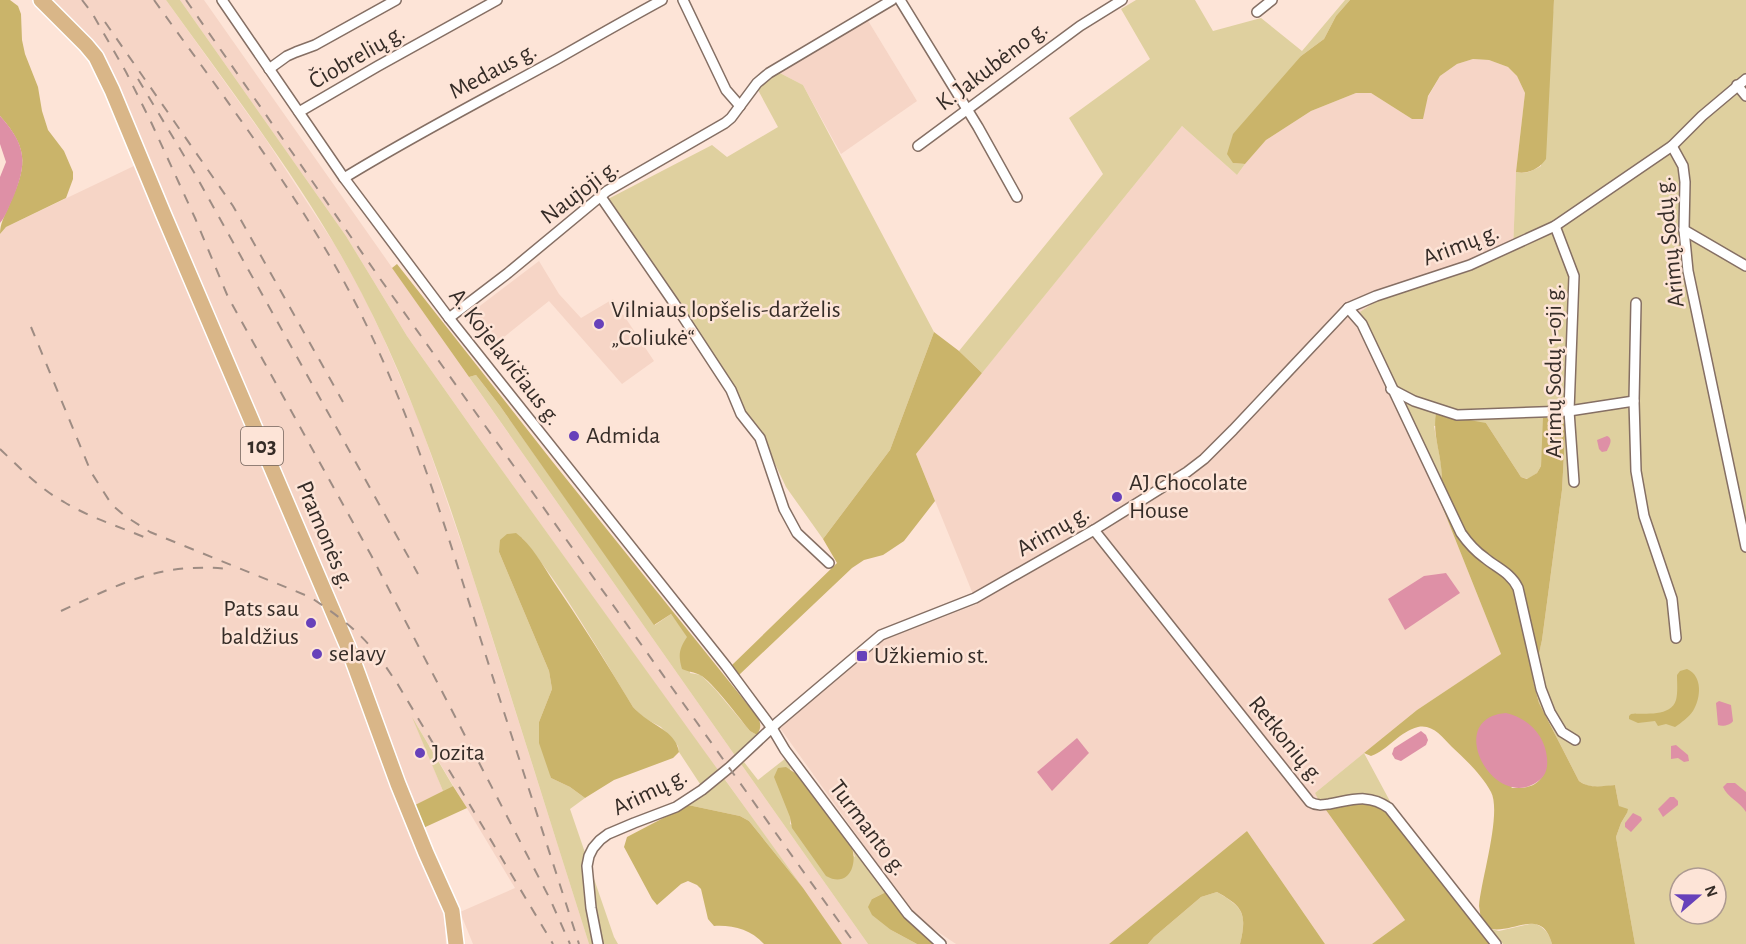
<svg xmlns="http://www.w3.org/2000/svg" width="1746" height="944" font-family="'Alegreya Sans',sans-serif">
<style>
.built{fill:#f6d5c6}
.green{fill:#dfd09f;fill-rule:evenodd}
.forest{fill:#cab46a;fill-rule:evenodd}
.water{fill:#de90a6}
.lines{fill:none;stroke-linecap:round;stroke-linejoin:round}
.minor-casing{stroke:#856f64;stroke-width:12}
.primary-casing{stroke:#fff;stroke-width:18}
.minor{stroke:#fff;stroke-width:9}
.primary{stroke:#d9b688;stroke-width:15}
.rail{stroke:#9e8c83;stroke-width:2;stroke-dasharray:10 10;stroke-linecap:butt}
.poi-dot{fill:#6741ba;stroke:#fde4d7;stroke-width:2}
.labels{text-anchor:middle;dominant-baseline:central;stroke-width:5;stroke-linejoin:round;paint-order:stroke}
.shield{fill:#fde4d7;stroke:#71635c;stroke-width:1.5}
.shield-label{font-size:22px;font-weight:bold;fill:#352c27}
.street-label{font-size:24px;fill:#352c27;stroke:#fde4d7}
.poi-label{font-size:24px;fill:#352c27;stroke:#fde4d7;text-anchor:start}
</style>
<rect width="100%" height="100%" fill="#fde4d7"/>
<g class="built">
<polygon points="49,0 166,0 265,138 335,245 361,291 383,337 420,423 472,574 589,944 473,944 460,912 515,888 415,722 443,791 413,806 105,59"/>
<polygon points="180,0 204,0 736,757 718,771 481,441 407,336 346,236"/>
<polygon points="867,19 917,101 841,154 803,85 776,71"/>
<polygon points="1473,59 1489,60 1508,67 1517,76 1525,93 1516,172 1513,251 1470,271 1394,294 1442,485 1438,496 1501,654 1417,710 1315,793 1405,920 1372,944 1325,944 1247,831 1109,944 956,944 929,926 909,908 780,728 873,647 882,641 977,604 916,454 1182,126 1237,175 1245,164 1266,140 1311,111 1356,93 1371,93 1412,119 1428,97 1440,76 1457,64"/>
<polygon points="136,165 324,606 444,911 446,944 0,944 0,234 6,227"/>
<polygon points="539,261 559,294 581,318 613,299 654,361 622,384 549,301 489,349 464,318"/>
<polygon points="741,764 868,944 842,944 724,778"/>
</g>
<g class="green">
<path d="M166,0H180L346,236L407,336L481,441L803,888L749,821L740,816L688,805L706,793L679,752L678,746L661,727L644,718L633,707C598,650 565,590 522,538L499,552L549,671L552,689L539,722L551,778L570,787L585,798L570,809L614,937L618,944H589C555,837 522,731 488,624C452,511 416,398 361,292C307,188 234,95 166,0Z"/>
<polygon points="1136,0 1195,0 1213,31 1261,18 1302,51 1345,0 1350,0 1336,16 1324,39 1301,56 1233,163 1245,164 1237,175 1182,126 982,373 959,351 1103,174 1069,118 1150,59 1121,9"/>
<path d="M1554,0H1746V944H1635L1616,837L1621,823L1627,813L1619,806L1615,785C1602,787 1590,789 1579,781L1539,703L1533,681L1542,640L1562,490L1566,418L1542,456L1541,466L1537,473L1528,479L1521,477L1486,423L1434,426L1441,464L1442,485L1360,312L1378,300L1470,271L1513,251L1516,172C1526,175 1533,170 1541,166ZM1680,878H1716V914H1680Z"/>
<polygon points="776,71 803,85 934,332 890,450 823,539 786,487 760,432 749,420 730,384 608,199 712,145 727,157 778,127 758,90 765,81"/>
<polygon points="476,375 500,406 655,625 671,614 688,637 690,673 701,675 715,689 750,731 757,735 736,757 469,377"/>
<polygon points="412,717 453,786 443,791"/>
<path d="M1364,753L1392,805C1361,783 1350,801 1318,799L1315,793Z"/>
<polygon points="786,758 798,775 790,768 788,809 791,817 790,824 855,857 852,848 886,892 872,899 891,930 917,944 868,944 741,764 744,762 758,780"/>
<path d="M1217,892C1244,908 1247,914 1240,944H1148L1154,937L1201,897Z"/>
<path d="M1534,923C1545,928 1549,933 1552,944H1503L1491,929L1499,931Z"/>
</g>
<g class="forest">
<path d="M0,0H10L18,6L21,14L22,40L25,54L38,87L42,111L48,130L64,151L73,172V179L66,198L6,227L0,234C0,224 4,217 8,208C26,168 31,151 0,116Z"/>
<path d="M1350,0H1554L1546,159C1540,168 1528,175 1516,172L1525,93L1517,76L1508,67L1489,60L1473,59L1457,64L1440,76L1428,96L1423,119H1412L1371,93H1356L1311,111L1266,140L1245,164L1233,163L1227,154L1233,134L1301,56L1324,39L1336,16Z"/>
<path d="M397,264L552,461L756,715C761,722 762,727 757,735L750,731C741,720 711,680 700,675C694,672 689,672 682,669C678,655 679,649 687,637L671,614L654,625L500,406L476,375L469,377L392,268Z"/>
<polygon points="934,332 959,351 982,373 916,454 935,501 904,541 883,555 864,560 852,568 739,675 732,665 837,563 823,539 890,450"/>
<path d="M1436,414L1486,423L1521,477L1527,479L1537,473L1541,466L1543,418H1566L1562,490L1542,640L1533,681L1539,703L1579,781C1590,789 1602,786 1615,785L1619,806L1628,809L1627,813L1621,823L1616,837L1635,944H1552C1542,907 1515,933 1491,929L1481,919L1479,906C1481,880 1502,813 1491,792C1482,775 1466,760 1452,747C1442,737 1433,724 1418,727C1400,731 1388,750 1371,756L1364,753L1417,710L1501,654L1438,496C1449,468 1431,441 1436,414ZM1547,762C1544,784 1531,789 1511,788Z"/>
<path d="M516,533C532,545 542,564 553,581C581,622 607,664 633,707C636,710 640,714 644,717C657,727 676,733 679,752L673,758L614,780L585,798L570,787L551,778L539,743V722L552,689L549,671L499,552L500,540L507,534Z"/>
<path d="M1687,669C1703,676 1701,698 1693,711C1688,718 1682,722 1675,727L1666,724L1658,726L1655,721L1638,723L1629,719V716L1631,714C1645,713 1671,717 1676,700C1678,693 1677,683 1677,675L1680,671Z"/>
<path d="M786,767L798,775L852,848C858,867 847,888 826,876L792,828L790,817L774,777L778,768Z"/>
<polygon points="453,786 467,808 421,829 413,806"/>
<polygon points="1368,802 1378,805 1389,814 1472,921 1492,944 1372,944 1405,920 1326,810"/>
<path d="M688,805L740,816L749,821L803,888L842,944H764C750,929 733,925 714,926L708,919L701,889L697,885L688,881L681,884L657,905L652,899L624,847L627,837Z"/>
<path d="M1247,831L1325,944H1240C1247,914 1244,907 1217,892L1201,897L1154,937L1148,944H1109Z"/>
<polygon points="886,892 908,919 934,944 917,944 891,930 872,915 868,907 872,899"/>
</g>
<g class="water">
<path d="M0,116C26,145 28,162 13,198C9,206 6,216 0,223V177L6,162L0,144Z"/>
<path d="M1607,436C1614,439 1609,446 1607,451L1602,452L1599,449L1597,440Z"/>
<polygon points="1446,573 1460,593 1405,630 1388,599 1424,576"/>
<path d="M1719,701L1731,705L1733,721C1731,725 1722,727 1718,725L1716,703Z"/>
<path d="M1506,713C1528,718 1545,735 1547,758C1548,768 1546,776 1537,782C1493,812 1443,718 1506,713Z"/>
<polygon points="1421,731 1426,735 1428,740 1426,745 1401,761 1395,759 1392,754 1394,748"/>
<polygon points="1077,738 1089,753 1052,791 1037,772"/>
<polygon points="1676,745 1688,755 1689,761 1684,762 1678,758 1671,759 1671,746"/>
<path d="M1727,783H1735L1746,792V812C1740,802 1727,797 1723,787Z"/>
<polygon points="1670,797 1674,797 1678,801 1678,805 1663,817 1658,809"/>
<polygon points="1633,813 1641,817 1642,820 1631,832 1625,827 1625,823"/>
</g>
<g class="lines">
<defs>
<g id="minor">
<polyline points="222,0 344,178 449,318 726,666 772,728 785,750 908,914 941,944"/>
<polyline points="683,0 726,90 740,106"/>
<polyline points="900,0 978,127 1017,197"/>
<polyline points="1257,12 1272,0"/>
<polyline points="269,69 287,56 296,52 315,45 396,0"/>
<polyline points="1737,85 1746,96"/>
<polyline points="299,112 378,66 497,0"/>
<polyline points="918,146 1080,26 1122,0"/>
<polyline points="1672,146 1683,166 1685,182 1684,230 1688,271 1746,547"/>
<path d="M344,178C414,135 486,98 557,59C592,39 627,19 662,0"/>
<polyline points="601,197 674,303 731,390 741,414 760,438 784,509 797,533 829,563"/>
<polyline points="1555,226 1574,276 1569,411 1574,482"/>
<polyline points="1684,230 1746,266"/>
<polyline points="1636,303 1634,401 1636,471 1644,516 1672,599 1676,638"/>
<path d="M1348,308L1362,324L1461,533C1468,543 1475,551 1485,558C1497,568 1511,573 1518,588L1541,689L1550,712L1562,732L1575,740"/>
<polyline points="449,318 508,273 607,191 725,123 731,118 757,83 769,73 892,0"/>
<polyline points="1391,389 1414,401 1457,415 1569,411 1634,401"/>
<path d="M1094,530L1310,802C1317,806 1322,805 1329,804C1352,800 1368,793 1389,808L1496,944"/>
<polyline points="598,944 591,908 587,866 589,856 593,848 600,840 608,834 634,823 676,807 702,790 730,767 777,723 881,635 975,598 1094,530 1187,472 1204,459 1233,430 1348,308 1376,296 1470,265 1555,226 1672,146 1702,116 1746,79"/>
</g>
<polyline id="primary" points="41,0 86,45 96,57 112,90 163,213 348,647 398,784 426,853 452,911 456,944"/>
</defs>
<use href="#minor" class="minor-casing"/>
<use href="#primary" class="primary-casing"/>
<use href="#minor" class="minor"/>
<use href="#primary" class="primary"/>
<g class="rail">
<polyline points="82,0 92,13 126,72 151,122 195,218 228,297 371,555 550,899 570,944"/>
<path d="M154,0C225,99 301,197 357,306C410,410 444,523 479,634C512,738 546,841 579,944"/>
<polyline points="186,0 381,280 855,944"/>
<polyline points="105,22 233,206 343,402"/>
<polyline points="138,79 195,174 418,574"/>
<path d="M31,327L91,472L112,505L125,516L150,532L310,597C334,613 357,629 375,652C383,662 390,673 397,683L553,944"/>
<path d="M0,449C20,468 40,489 64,502C89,517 117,526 144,537"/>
<path d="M61,611C122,583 160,562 229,569"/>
</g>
</g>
<g class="poi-dot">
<circle cx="599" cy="324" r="6"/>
<circle cx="574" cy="436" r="6"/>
<circle cx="1117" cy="497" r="6"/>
<circle cx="311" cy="623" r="6"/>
<circle cx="317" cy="654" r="6"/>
<rect x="856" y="650" width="12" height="12" rx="3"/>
<circle cx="420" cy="753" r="6"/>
</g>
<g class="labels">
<rect class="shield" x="241" y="427" width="42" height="38" rx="4.5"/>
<g class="shield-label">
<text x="262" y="446">103</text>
</g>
<g class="street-label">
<text transform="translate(357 57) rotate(-30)">Čiobrelių g.</text>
<text transform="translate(992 66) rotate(-37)">K. Jakubėno g.</text>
<text transform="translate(493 71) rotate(-28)">Medaus g.</text>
<text transform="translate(580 192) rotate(-37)">Naujoji g.</text>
<text transform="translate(1670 242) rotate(-96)">Arimų Sodų g.</text>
<text transform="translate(1461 245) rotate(-21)">Arimų g.</text>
<text transform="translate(505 357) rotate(52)">A. Kojelavičiaus g.</text>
<text transform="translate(1554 371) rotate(-90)">Arimų Sodų 1-oji g.</text>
<text transform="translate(1053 531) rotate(-30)">Arimų g.</text>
<text transform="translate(325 535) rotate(67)">Pramonės g.</text>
<text transform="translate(1286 740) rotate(51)">Retkonių g.</text>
<text transform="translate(650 792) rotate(-26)">Arimų g.</text>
<text transform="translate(868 828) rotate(53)">Turmanto g.</text>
</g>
<g class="poi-label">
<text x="611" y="310">Vilniaus lopšelis-darželis<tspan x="611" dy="28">„Coliukė“</tspan></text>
<text x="586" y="436">Admida</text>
<text x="1129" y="483">AJ Chocolate<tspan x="1129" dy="28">House</tspan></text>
<text x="299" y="609" text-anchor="end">Pats sau<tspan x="299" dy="28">baldžius</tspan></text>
<text x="329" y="654">selavy</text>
<text x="874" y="656">Užkiemio st.</text>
<text x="432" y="753">Jozita</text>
</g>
</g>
<g transform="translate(1698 896) rotate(70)"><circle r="28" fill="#fde4d7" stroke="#ad9a91" stroke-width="1.5"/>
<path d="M0-4.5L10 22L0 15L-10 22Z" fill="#6741ba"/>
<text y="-9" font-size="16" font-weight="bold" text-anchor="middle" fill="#352c27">N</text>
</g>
</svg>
